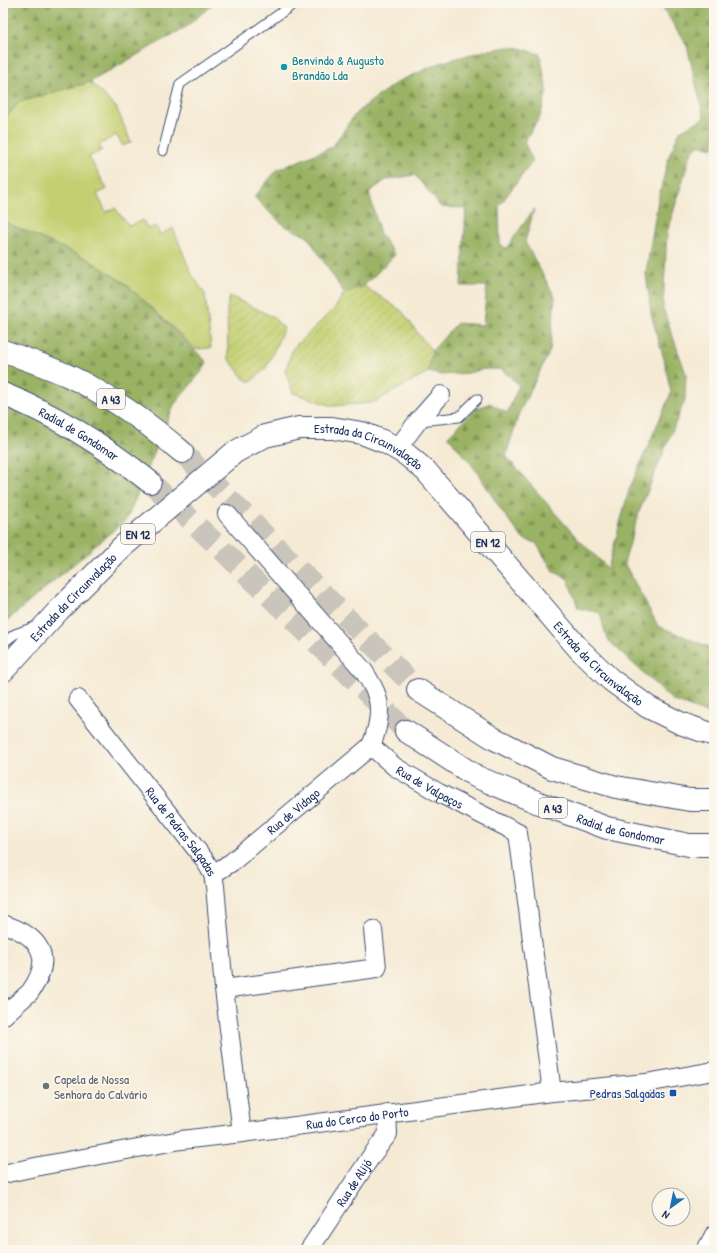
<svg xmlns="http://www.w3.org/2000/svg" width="717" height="1253" font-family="'Patrick Hand',sans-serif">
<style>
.grass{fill:#c3cf71;stroke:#6f7f68}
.forest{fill:url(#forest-firs);stroke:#5a7060}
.garden{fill:url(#garden-furrows);stroke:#6f7f68}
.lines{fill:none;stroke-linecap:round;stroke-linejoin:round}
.motorway-tunnel{stroke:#c9c5bc;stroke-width:22;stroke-dasharray:22 11;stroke-linecap:butt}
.service-casing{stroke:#3c4b70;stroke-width:11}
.minor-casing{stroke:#3c4b70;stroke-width:20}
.primary-casing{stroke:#3c4b70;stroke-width:24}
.motorway-casing{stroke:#3c4b70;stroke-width:24}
.service{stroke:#fff;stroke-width:9}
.minor{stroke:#fff;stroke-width:18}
.primary{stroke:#fff;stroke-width:22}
.motorway{stroke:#fff;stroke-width:22}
.culture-dot{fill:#0f9aa8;stroke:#fbf7ec;stroke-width:1.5}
.worship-dot{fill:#6b7280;stroke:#fbf7ec;stroke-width:1.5}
.transit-dot{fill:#1a4fb4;stroke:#fbf7ec;stroke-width:1.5}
.labels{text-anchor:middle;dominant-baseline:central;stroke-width:3.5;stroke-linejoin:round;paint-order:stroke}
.shield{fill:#fbf7ec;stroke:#5e6b89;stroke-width:1}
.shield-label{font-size:12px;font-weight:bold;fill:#1b2f5e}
.culture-label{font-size:13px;fill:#0d838f;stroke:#fbf7ec;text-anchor:start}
.street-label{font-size:13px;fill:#1b2f5e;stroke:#fbf7ec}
.worship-label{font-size:13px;fill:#5b616d;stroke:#fbf7ec;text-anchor:start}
.transit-label{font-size:13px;fill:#164399;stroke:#fbf7ec;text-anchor:end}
</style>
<defs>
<pattern id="forest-firs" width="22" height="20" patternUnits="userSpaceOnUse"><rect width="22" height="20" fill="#9ab263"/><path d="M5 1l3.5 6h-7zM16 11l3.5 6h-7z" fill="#7d9155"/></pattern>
<pattern id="garden-furrows" width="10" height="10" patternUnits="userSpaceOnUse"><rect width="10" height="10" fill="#c3cf71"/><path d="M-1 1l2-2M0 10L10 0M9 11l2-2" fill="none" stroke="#a7b264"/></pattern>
</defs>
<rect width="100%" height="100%" fill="#fbf7ec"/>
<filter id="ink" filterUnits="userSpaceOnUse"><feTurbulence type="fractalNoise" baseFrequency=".025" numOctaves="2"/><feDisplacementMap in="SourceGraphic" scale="8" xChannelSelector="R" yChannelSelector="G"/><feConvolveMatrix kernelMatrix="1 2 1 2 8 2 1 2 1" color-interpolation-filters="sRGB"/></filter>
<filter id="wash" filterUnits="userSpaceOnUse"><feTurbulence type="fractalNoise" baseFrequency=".012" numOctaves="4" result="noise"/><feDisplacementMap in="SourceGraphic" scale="16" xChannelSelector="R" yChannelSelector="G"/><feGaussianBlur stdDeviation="0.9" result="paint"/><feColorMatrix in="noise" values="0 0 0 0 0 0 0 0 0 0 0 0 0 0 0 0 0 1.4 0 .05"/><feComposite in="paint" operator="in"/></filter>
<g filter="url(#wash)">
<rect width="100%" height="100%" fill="#f5ead4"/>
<polygon class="grass" points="90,82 116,107 131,142 123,146 116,135 99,145 102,150 89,157 107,189 97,194 106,212 115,208 129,226 143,220 148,229 156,226 160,235 173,228 191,273 205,294 211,348 196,349 126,284 7,223 3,218 3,121 19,102"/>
<g class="forest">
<polygon points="3,3 214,3 186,27 90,82 19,102 3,121"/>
<polygon points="660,3 714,3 714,148 697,145 690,156 667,233 663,308 686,374 685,400 639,512 624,563 658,626 714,649 714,716 672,700 607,639 600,613 578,608 568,579 553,571 536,543 523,539 501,510 475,469 448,436 476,409 490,403 507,413 519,385 501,369 484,369 468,373 442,375 428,372 432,351 457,323 483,325 487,286 461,286 466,208 441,207 415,175 386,180 369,192 380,234 395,255 361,289 344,293 308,237 283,225 254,197 277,170 332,147 357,112 397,82 442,62 484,51 508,47 519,48 540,54 547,91 540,117 524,142 533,161 499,206 500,243 506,249 534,209 525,242 555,297 550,351 519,413 506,456 575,536 608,568 629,490 671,393 664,359 651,314 646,273 658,200 669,156 680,131 704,118 687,46"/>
<polygon points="3,218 7,223 88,259 126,284 157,313 207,362 202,371 174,405 127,519 3,624"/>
</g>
<g class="garden">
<polygon points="364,286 402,311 419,335 432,351 428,372 373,403 332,406 293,393 285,371 293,348 335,308 344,293"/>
<polygon points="230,296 273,317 284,328 266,368 251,382 244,379 228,358 227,308"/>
</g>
</g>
<g filter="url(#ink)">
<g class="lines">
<g class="motorway-tunnel">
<polyline points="182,452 418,690"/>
<path d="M150,482C238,563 321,647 406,731"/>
</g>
<defs>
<g id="service">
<polyline points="163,151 180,84 295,3"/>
<polyline points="419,421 459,417 477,399"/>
<polyline points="3,643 15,634 37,626"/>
</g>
<g id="minor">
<polyline points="397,449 418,421 441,395"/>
<path id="s1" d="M227,514L363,670C368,678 374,687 377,696C382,712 377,731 371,746L395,767L439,793L518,833L552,1092"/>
<path id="s2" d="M78,699L204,859L213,874L215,886L224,989L242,1133"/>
<path id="s3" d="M213,874L232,862L371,746"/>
<path d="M3,924C40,936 55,957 30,992L3,1016"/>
<polyline points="224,989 377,968 373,930"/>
<path id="s4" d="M3,1174L40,1166L181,1140L242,1133L552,1092L646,1083L714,1071"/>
<path id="s5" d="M309,1250L372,1155L388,1134L387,1113"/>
<polyline points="706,1250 714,1235"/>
</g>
<g id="primary">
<path id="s6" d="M3,671L59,610L122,547L235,452L265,436L299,428H332L362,433L385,442L407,455L426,471L579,649L611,680L648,707L680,723L714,735"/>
</g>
<g id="motorway">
<path d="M3,351C26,359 49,367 71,377C112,397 148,423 182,452"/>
<path id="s7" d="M3,394C56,415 106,447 150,482"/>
<polyline points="418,690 493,738 552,768 616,787 690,800 714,800"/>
<path id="s8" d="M406,731L477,777L539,803L607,828L689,845H714"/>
</g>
</defs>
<use href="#service" class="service-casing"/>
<use href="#minor" class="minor-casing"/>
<use href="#primary" class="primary-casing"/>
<use href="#motorway" class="motorway-casing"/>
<use href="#service" class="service"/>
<use href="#minor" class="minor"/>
<use href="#primary" class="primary"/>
<use href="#motorway" class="motorway"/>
</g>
</g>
<circle class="culture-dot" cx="284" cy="67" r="4"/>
<circle class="worship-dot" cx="46" cy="1086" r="4"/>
<rect class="transit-dot" x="669" y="1089" width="8" height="8" rx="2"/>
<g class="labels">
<g class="shield">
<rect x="97" y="389" width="28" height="20" rx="3"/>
<rect x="121" y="524" width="34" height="20" rx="3"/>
<rect x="471" y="532" width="34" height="20" rx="3"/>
<rect x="539" y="798" width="28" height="20" rx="3"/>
</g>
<g class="shield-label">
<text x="111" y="399">A 43</text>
<text x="138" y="534">EN 12</text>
<text x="488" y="542">EN 12</text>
<text x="553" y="808">A 43</text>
</g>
<g class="culture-label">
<text x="292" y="60">Benvindo &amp; Augusto<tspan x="292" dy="15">Brandão Lda</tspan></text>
</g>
<g class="street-label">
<text stroke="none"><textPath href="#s7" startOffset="86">Radial de Gondomar</textPath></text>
<text stroke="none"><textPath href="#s6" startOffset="462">Estrada da Circunvalação</textPath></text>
<text stroke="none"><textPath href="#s6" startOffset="102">Estrada da Circunvalação</textPath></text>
<text stroke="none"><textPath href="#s6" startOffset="786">Estrada da Circunvalação</textPath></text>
<text stroke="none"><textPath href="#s1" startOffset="360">Rua de Valpaços</textPath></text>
<text stroke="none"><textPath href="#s3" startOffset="102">Rua de Vidago</textPath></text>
<text stroke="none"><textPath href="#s8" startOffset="238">Radial de Gondomar</textPath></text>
<text stroke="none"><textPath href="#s2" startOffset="168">Rua de Pedras Salgadas</textPath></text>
<text stroke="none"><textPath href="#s4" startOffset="359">Rua do Cerco do Porto</textPath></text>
<text stroke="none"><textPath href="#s5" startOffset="81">Rua de Alijó</textPath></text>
</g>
<g class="worship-label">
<text x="54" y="1079">Capela de Nossa<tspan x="54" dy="15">Senhora do Calvário</tspan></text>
</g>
<g class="transit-label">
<text x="665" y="1093">Pedras Salgadas</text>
</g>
</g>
<rect width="717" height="1253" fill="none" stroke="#fbf7ec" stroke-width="16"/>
<g transform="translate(671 1207) rotate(213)"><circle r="19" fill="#fbf7ec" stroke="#a1a7b3"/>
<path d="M0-3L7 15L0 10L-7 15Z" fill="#1f6fb2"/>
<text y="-6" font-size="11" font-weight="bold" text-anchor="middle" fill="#1b2f5e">N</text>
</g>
</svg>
